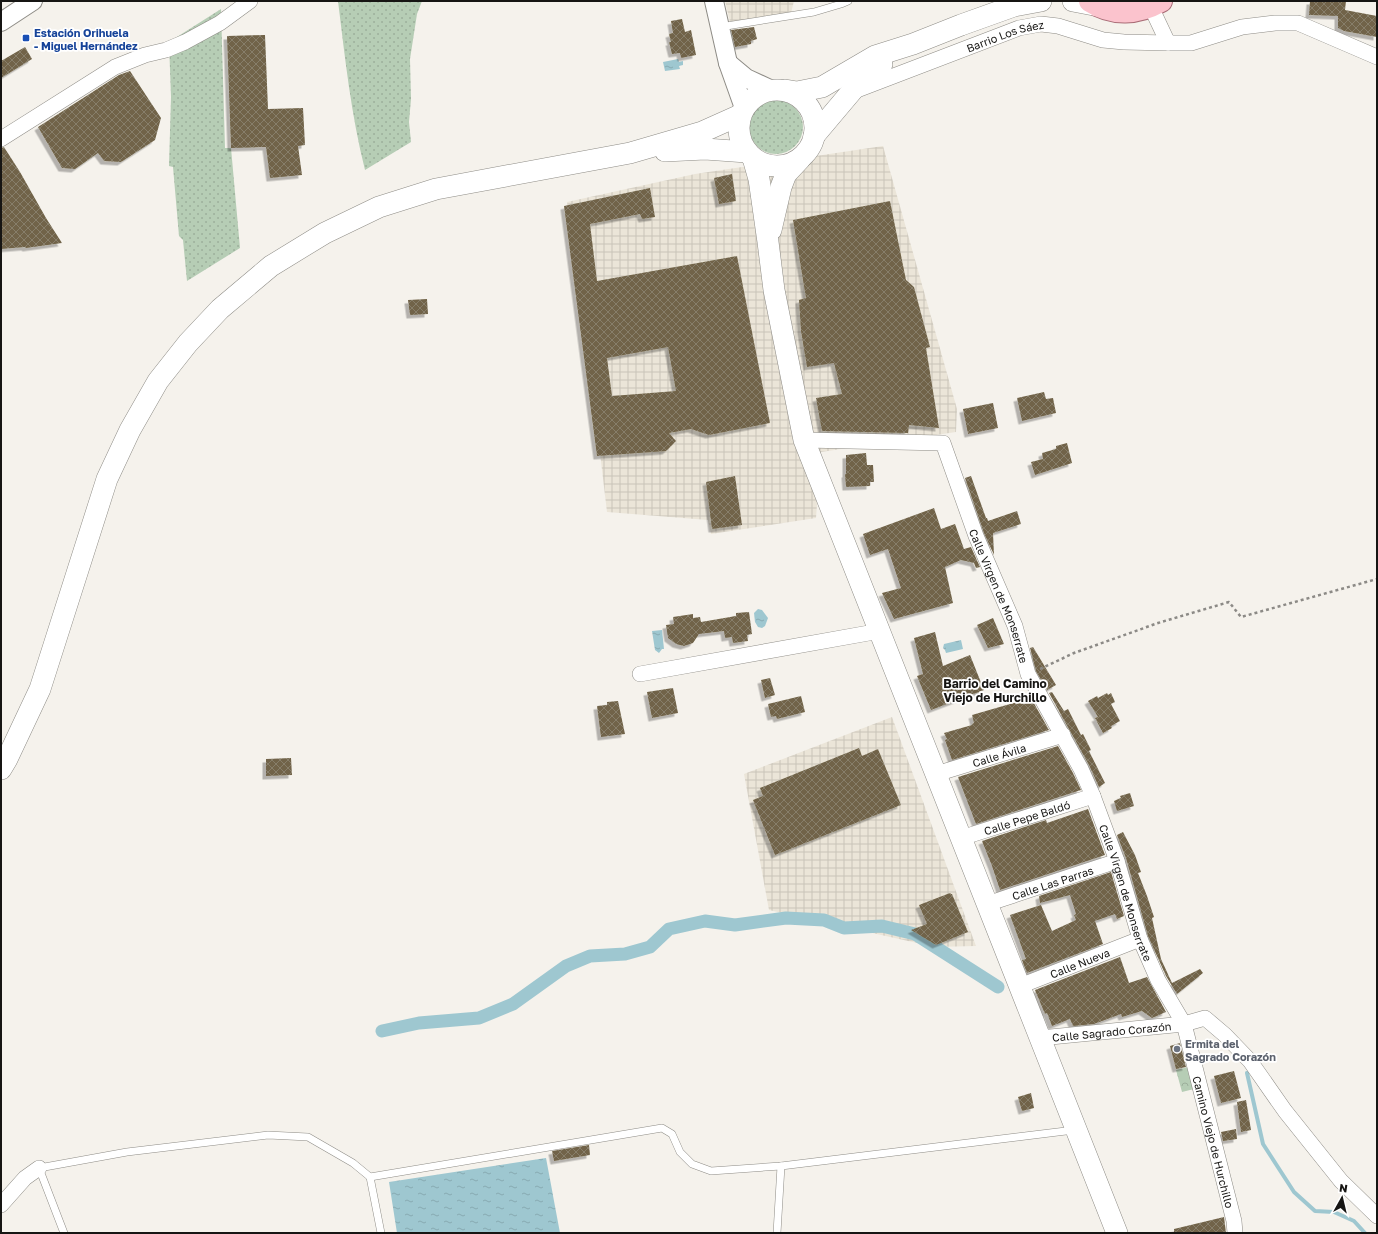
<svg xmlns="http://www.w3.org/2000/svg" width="1378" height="1234" font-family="'Golos Text',sans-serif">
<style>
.industrial{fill:url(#industrial-grid)}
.grass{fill:url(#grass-dots)}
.park{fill:url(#park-crowns)}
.water{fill:url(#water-ripples)}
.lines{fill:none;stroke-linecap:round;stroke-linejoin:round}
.stream{stroke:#9ec7d0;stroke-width:4}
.canal{stroke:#9ec7d0;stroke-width:13}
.building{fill:url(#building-cross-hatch);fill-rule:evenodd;filter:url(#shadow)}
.service-casing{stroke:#8e8c86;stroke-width:8}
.minor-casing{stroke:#8e8c86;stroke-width:16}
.tertiary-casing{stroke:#8e8c86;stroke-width:20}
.secondary-casing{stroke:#8e8c86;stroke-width:22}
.primary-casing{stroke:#a96c76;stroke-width:24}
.path{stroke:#8c8a86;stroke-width:2.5;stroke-dasharray:3 3;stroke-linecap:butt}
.service{stroke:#fff;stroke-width:7}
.minor{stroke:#fff;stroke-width:15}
.tertiary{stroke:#fff;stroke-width:18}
.secondary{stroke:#fff;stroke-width:21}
.primary{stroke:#fbc3cd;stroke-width:22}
.transit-dot{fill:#1a4fb4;stroke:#fff;stroke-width:1.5}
.worship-dot{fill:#6b7280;stroke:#fff;stroke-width:1.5}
.labels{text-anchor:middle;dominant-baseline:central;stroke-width:3.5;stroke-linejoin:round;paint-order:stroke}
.transit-label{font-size:11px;font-weight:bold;fill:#164399;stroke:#fff;text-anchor:start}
.street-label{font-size:11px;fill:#161513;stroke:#fff}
.worship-label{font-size:11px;font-weight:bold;fill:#5b616d;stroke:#fff;text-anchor:start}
.neighbourhood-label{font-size:12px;font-weight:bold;fill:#161513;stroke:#fff}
</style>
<defs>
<pattern id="industrial-grid" width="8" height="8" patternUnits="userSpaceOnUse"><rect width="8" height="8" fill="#ebe5d8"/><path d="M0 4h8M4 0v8" fill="none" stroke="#c9c4b8"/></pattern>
<pattern id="grass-dots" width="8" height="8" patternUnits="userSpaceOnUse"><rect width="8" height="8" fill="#b6cdb5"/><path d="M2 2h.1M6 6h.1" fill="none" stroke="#9caf9b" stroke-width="1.8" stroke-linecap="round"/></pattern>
<pattern id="park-crowns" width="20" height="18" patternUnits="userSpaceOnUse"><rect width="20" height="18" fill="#b6cdb5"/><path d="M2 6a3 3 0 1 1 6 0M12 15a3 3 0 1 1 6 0" fill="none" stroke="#9caf9b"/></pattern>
<pattern id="water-ripples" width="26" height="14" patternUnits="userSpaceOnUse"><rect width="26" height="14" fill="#9ec7d0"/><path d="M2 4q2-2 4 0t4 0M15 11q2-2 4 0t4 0" fill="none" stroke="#87aab2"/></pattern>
<pattern id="building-cross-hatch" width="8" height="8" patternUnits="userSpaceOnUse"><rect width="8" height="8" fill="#716448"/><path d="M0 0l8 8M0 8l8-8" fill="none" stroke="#877e6a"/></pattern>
<filter id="shadow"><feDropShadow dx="-3.5" dy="3.5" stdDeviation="0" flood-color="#0004"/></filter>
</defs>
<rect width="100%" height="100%" fill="#f5f2ec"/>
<g class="industrial">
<polygon points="725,1 794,1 791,13 730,22"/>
<polygon points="883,146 957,409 956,432 821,452 816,518 711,534 708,520 607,512 593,394 567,202 695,174"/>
<polygon points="892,717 976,946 935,947 769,910 744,774"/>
</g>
<g class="grass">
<path d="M338,1H422L417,14L410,59L411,99L409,122L411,142L365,170C351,114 345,58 338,1Z"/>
<polygon points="221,9 225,148 231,148 240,248 187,281 183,240 179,236 173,167 169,166 171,97 169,42"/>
<circle cx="776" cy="127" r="27"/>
</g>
<polygon class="park" points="1188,1067 1194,1089 1182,1092 1176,1070"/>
<g class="water">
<polygon points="678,59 679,62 683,61 683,65 679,66 680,69 665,71 663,62"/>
<polygon points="758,609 762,610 768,618 765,626 762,628 758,627 755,622 754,613"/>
<polygon points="662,630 664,649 662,649 659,653 655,650 652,631"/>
<polygon points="961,640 963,649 946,653 945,650 943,648 944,644"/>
<polygon points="546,1158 560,1233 397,1233 389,1182"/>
</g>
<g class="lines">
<polyline class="stream" points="1247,1073 1263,1144 1294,1192 1315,1211 1334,1212 1354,1221 1365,1233"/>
<polyline class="canal" points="382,1031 419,1023 479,1018 513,1004 566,966 590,956 625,954 650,947 669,929 705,921 735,925 786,918 824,920 844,928 882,926 915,934 998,987"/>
</g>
<g class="building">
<polygon points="1310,1 1346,1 1345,10 1377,16 1377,37 1344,31 1338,28 1338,16 1309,15"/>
<polygon points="682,19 685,32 691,30 696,55 681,58 680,53 672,54 669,42 671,42 669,34 673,33 671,21"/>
<polygon points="754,27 757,39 751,41 751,44 735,47 731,30"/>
<polygon points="265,35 268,109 303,108 305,145 298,146 302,175 270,178 266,147 231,148 227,36"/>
<polygon points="25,47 32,59 1,78 1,61"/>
<polygon points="130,71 161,118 155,140 121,162 104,161 98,153 75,169 62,168 38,127 119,75"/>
<polygon points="4,147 20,172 46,218 62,243 26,248 25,247 1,249 1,148"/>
<polygon points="732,174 736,201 719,204 714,178"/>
<path d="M650,188L655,217L642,219L640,214L590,224L597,281L737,256L770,423L709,435L691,429L669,433L676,441L666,451L597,456L564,206ZM668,347L676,391L612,396L607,358Z"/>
<polygon points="890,201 906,280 914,287 930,347 926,348 939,428 909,425 908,433 822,431 816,398 842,394 834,363 807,367 801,331 799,300 806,298 793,220"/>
<polygon points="427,299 428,314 410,315 408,300"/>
<polygon points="1044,392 1046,399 1053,398 1056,413 1022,421 1017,398"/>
<polygon points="993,403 998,428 968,434 963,409"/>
<polygon points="1067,443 1072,463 1035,475 1031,462 1043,459 1042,453 1056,449 1056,446"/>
<polygon points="866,453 867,465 873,465 874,482 870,482 870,486 846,487 845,474 846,474 846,455"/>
<polygon points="735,476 742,525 712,529 706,482"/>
<polygon points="971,476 986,518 987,518 988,521 1017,511 1021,524 993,533 994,555 984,533 965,478"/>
<polygon points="934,508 941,529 955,524 964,549 971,547 980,567 976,568 974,563 961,560 945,567 953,603 894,619 882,593 901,588 888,549 870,555 863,534"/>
<polygon points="749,612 752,634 747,635 748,641 733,643 732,637 725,638 724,631 699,634 693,643 684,646 676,644 668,638 666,625 674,624 673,617 693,614 693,618 700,617 701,622 736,616 736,613"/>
<polygon points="993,618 1004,644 988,648 977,625"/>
<polygon points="935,632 943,666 970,655 984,690 931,710 917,676 923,674 914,638"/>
<polygon points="1033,647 1056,685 1047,690 1036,671 1030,648"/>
<polygon points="770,678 775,695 765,698 761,680"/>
<polygon points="673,688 678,713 652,718 647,692"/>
<polygon points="1052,692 1064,711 1068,709 1081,735 1083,734 1091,750 1089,751 1105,783 1099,787 1089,765 1049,693"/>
<polygon points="1107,693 1108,695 1111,693 1115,702 1111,704 1120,721 1111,726 1112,728 1103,733 1095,718 1098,717 1088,701 1097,696 1098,698"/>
<polygon points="801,696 805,712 777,719 776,716 771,717 768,704"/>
<polygon points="1031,698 1049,730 952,760 945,740 947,739 944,733 972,725 972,724 974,723 972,715"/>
<polygon points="618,701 625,734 601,737 597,706 607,705 607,702"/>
<polygon points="1058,746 1073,773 1081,790 976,824 958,777"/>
<polygon points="859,748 862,756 878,749 901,805 775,855 753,800 763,796 760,788"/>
<polygon points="291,758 292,775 266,776 266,759"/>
<polygon points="1130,793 1134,806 1117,811 1114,801 1121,798 1120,796"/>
<polygon points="1088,809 1105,855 1000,890 992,866 982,841 1046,820 1047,823"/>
<polygon points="1123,832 1135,855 1141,872 1138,873 1147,896 1154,917 1152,918 1161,959 1172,983 1200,969 1203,973 1177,994 1166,976 1148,936 1126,858 1117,835"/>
<polygon points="1111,872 1124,916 1117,919 1115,914 1095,921 1103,944 1027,973 1022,960 1026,959 1010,915 1041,905 1052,931 1076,920 1074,915 1076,914 1070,895 1040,903 1039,896"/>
<polygon points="950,893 951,894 952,894 968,932 936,945 911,930 927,924 919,905"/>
<polygon points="1120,957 1129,983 1147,977 1166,1012 1152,1018 1142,1011 1122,1017 1121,1014 1094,1024 1073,1026 1070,1019 1052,1026 1047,1013 1045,1014 1035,990"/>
<polygon points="1180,1043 1186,1067 1176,1069 1170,1046"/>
<polygon points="1234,1071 1241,1098 1221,1103 1214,1076"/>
<polygon points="1031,1093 1034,1108 1022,1111 1018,1097"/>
<polygon points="1246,1100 1251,1130 1241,1132 1237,1102"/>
<polygon points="1236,1129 1237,1139 1223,1141 1221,1132"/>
<polygon points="589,1145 590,1155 554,1161 552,1151"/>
<polygon points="1224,1217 1226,1233 1174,1233 1174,1229"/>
</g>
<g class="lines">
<defs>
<g id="service">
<polyline points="720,27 814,12 841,4 848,1"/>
<polyline points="370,1177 381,1233"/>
<polyline points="64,1233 39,1168 127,1152 268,1135 308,1137 353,1163 370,1177 662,1128 672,1134 680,1152 692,1164 711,1171 781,1166 1074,1130"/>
<polyline points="777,1233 781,1166"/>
</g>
<g id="minor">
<polyline points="1151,7 1168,43"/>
<path id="s1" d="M857,90L1019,28L1041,24L1058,26L1103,40L1124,42L1168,43H1191L1242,27L1275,23H1298L1377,57"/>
<polyline points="1,139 115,67 145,55 166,50 185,42 220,23 250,1"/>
<path id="s2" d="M804,440L943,443L976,536L1015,626L1028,674L1081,769L1093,796L1117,861L1140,939L1158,980L1184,1024L1234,1221L1235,1233"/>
<polyline points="640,674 880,631"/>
<path id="s3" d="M936,774L1063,735"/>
<path id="s4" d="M961,838L1093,796"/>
<path id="s5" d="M987,904L1117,861"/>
<path id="s6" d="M1020,986L1140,939"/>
<path id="s7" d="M1040,1038L1184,1024L1205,1018L1225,1035L1250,1061L1285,1111L1341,1181L1377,1216"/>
<polyline points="1,1205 25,1178 39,1168"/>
</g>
<g id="tertiary">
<polyline points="714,1 728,63 744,108"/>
<polyline points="1,22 33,1"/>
<polyline points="728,63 746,78 772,90"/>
</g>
<g id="secondary">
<polyline points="1073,1 1099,6"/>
<circle cx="777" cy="128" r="38"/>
<polyline points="785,90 797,92 822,87 875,56 913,44 961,25 1014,6 1041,1"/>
<polyline points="814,136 857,85 882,64"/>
<polyline points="665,151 705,149 747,152"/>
<polyline points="753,158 759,179 768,242 774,290 804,440 1117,1233"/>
<polyline points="771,230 781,187 786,174 800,159"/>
<polyline points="1,769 7,759 40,689 107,479 130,430 158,381 188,343 220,309 271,266 325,233 379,207 436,189 630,153 702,132 740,115"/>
</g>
<path id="primary" d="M1090,1C1113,16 1138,14 1161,1"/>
</defs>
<use href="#service" class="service-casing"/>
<use href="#minor" class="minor-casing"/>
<use href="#tertiary" class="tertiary-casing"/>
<use href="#secondary" class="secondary-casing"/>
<use href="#primary" class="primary-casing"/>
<polyline class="path" points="1040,669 1074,653 1158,623 1229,602 1241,617 1377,579"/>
<use href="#service" class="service"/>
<use href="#minor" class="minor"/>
<use href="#tertiary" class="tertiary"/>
<use href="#secondary" class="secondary"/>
<use href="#primary" class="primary"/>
</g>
<rect class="transit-dot" x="22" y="34" width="8" height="8" rx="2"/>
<circle class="worship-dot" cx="1177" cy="1049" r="4"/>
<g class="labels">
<g class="transit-label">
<text x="34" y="32">Estación Orihuela<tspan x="34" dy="13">- Miguel Hernández</tspan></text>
</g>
<g class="street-label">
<text stroke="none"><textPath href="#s1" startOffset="158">Barrio Los Sáez</textPath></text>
<text stroke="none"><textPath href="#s2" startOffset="302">Calle Virgen de Monserrate</textPath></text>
<text stroke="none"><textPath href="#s3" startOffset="66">Calle Ávila</textPath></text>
<text stroke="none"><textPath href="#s4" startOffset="69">Calle Pepe Baldó</textPath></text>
<text stroke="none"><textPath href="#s5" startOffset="69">Calle Las Parras</textPath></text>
<text stroke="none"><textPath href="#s2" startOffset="626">Calle Virgen de Monserrate</textPath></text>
<text stroke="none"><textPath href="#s6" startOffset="64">Calle Nueva</textPath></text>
<text stroke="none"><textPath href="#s7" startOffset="72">Calle Sagrado Corazón</textPath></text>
<text stroke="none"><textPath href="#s2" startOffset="892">Camino Viejo de Hurchillo</textPath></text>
</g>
<g class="worship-label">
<text x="1185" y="1043">Ermita del<tspan x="1185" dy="13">Sagrado Corazón</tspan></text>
</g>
<g class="neighbourhood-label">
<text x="995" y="683">Barrio del Camino<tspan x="995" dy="14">Viejo de Hurchillo</tspan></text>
</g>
</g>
<rect width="1378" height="1234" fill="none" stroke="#161513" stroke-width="4"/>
<g transform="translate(1342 1198) rotate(8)" stroke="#ffffff" stroke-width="3" paint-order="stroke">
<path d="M0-3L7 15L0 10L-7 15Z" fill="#161513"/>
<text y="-6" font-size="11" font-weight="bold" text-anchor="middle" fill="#161513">N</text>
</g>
</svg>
